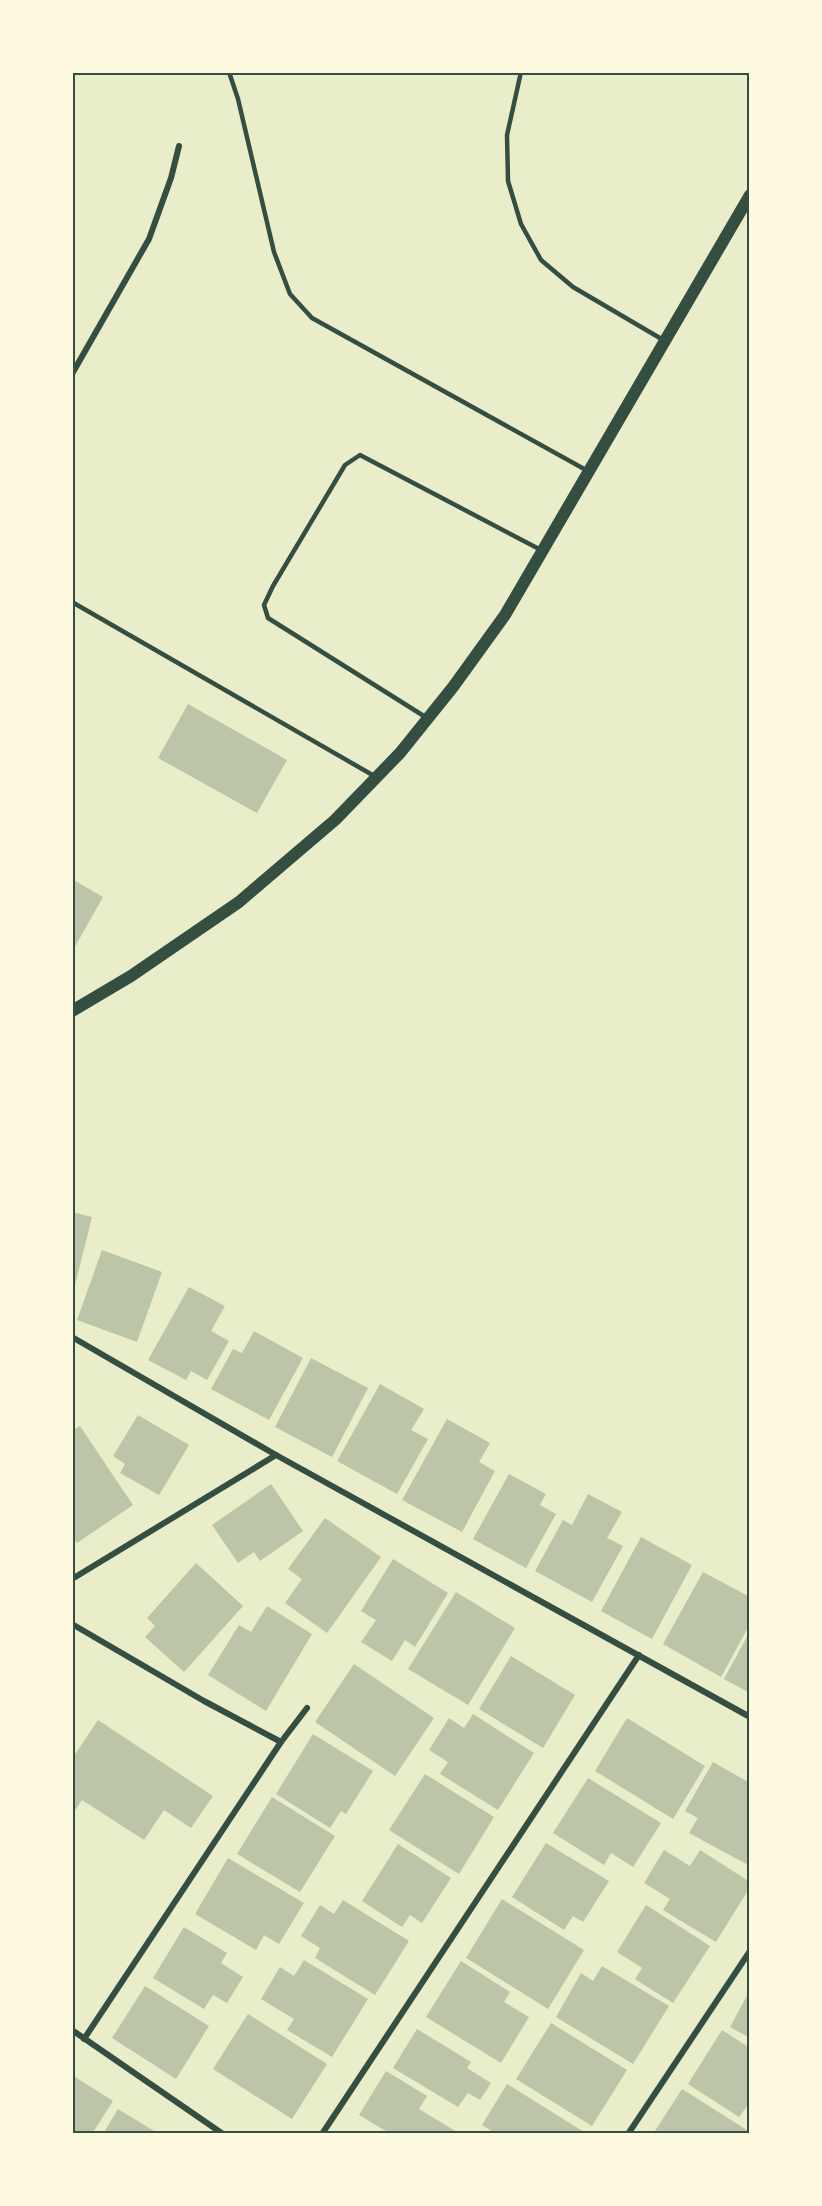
<svg xmlns="http://www.w3.org/2000/svg" width="822" height="2206" font-family="Raleway,sans-serif">
<style>
.building{fill:#bcc5a7}
.lines{fill:none;stroke-linecap:round;stroke-linejoin:round}
.service{stroke:#344e41;stroke-width:4.5}
.minor{stroke:#344e41;stroke-width:6}
.secondary{stroke:#344e41;stroke-width:12}
.neatline{fill:none;stroke:#344e41;stroke-width:2}
</style>
<rect width="100%" height="100%" fill="#e9edc9"/>
<g class="building">
<polygon points="188,704 287,760 257,813 158,758"/>
<polygon points="72,879 103,897 72,952"/>
<polygon points="72,1212 92,1217 73,1293 72,1293"/>
<polygon points="102,1250 162,1272 137,1342 77,1320"/>
<polygon points="189,1287 225,1306 211,1331 229,1341 207,1380 191,1371 186,1380 148,1360"/>
<polygon points="254,1331 303,1358 269,1420 211,1389 233,1349 242,1353"/>
<polygon points="311,1358 368,1388 332,1457 275,1427"/>
<polygon points="380,1384 424,1409 411,1430 428,1439 397,1494 337,1461"/>
<polygon points="138,1415 189,1445 159,1495 120,1473 125,1464 113,1456"/>
<polygon points="447,1419 490,1443 479,1462 495,1471 462,1532 402,1500"/>
<polygon points="80,1426 133,1505 77,1543 72,1536 72,1431"/>
<polygon points="509,1474 546,1494 540,1505 556,1514 526,1568 473,1539"/>
<polygon points="271,1484 303,1531 260,1561 254,1552 238,1563 212,1525"/>
<polygon points="588,1494 622,1512 607,1538 623,1546 592,1602 535,1571 563,1520 572,1525"/>
<polygon points="325,1518 381,1557 327,1633 285,1603 302,1579 288,1569"/>
<polygon points="641,1537 692,1565 652,1639 601,1611"/>
<polygon points="393,1559 448,1593 415,1647 405,1640 392,1661 361,1642 376,1620 361,1611"/>
<polygon points="196,1563 243,1606 184,1672 145,1637 155,1626 147,1618"/>
<polygon points="703,1572 750,1597 750,1624 721,1677 663,1644"/>
<polygon points="456,1592 515,1628 468,1705 408,1669"/>
<polygon points="267,1606 312,1634 266,1711 208,1675 239,1625 251,1632"/>
<polygon points="750,1631 750,1693 724,1679"/>
<polygon points="511,1656 575,1695 543,1748 479,1709"/>
<polygon points="354,1664 434,1718 395,1776 315,1722"/>
<polygon points="473,1714 534,1753 498,1810 440,1774 448,1762 429,1750 449,1718 464,1728"/>
<polygon points="627,1718 705,1766 673,1819 595,1771"/>
<polygon points="98,1720 213,1796 191,1828 164,1810 144,1840 82,1800 72,1815 72,1759"/>
<polygon points="313,1734 373,1771 346,1814 341,1811 330,1828 276,1794"/>
<polygon points="713,1762 750,1783 750,1866 689,1833 698,1818 685,1811"/>
<polygon points="425,1774 494,1817 459,1874 389,1830"/>
<polygon points="588,1778 661,1823 633,1867 611,1853 604,1865 553,1833"/>
<polygon points="272,1797 335,1836 300,1892 237,1854"/>
<polygon points="546,1843 609,1881 583,1922 573,1916 564,1930 512,1897"/>
<polygon points="398,1844 451,1878 422,1923 410,1915 402,1927 362,1901"/>
<polygon points="664,1850 690,1866 700,1850 750,1882 750,1887 716,1942 663,1910 670,1899 644,1883"/>
<polygon points="228,1858 304,1903 279,1944 264,1935 256,1950 195,1914"/>
<polygon points="502,1899 584,1950 548,2009 466,1958"/>
<polygon points="343,1900 409,1941 375,1995 315,1958 320,1948 301,1936 320,1905 334,1914"/>
<polygon points="646,1905 710,1946 673,2003 635,1979 642,1968 617,1952"/>
<polygon points="184,1927 227,1953 221,1963 243,1977 227,2003 213,1995 204,2009 153,1978"/>
<polygon points="304,1960 368,1999 332,2057 287,2030 294,2019 261,1999 280,1967 294,1976"/>
<polygon points="461,1961 510,1992 504,2002 529,2017 501,2063 426,2017"/>
<polygon points="602,1966 669,2006 633,2064 556,2017 581,1973 593,1981"/>
<polygon points="145,1986 209,2026 176,2079 112,2038"/>
<polygon points="750,1990 750,2038 730,2027"/>
<polygon points="248,2014 327,2064 292,2119 213,2069"/>
<polygon points="551,2023 627,2070 592,2126 516,2079"/>
<polygon points="417,2029 471,2062 467,2068 491,2083 480,2100 468,2093 458,2107 393,2068"/>
<polygon points="722,2030 750,2048 750,2102 739,2117 688,2084"/>
<polygon points="386,2071 427,2096 419,2109 457,2132 455,2134 391,2134 359,2115"/>
<polygon points="72,2075 113,2101 92,2134 72,2134"/>
<polygon points="507,2084 584,2132 583,2134 496,2134 482,2125"/>
<polygon points="682,2089 750,2132 750,2134 653,2134"/>
<polygon points="118,2109 159,2134 103,2134"/>
</g>
<g class="lines">
<g class="service">
<polyline points="229,72 238,99 274,252 290,294 312,318 586,470"/>
<polyline points="521,72 507,135 508,181 521,224 541,260 573,287 665,341"/>
<polyline points="72,602 376,777"/>
<polyline points="427,718 268,618 264,605 273,586 345,465 360,455 541,550"/>
</g>
<g class="minor">
<polyline points="72,374 149,239 171,178 179,146"/>
<polyline points="72,1337 276,1455 750,1717"/>
<polyline points="72,1579 276,1455"/>
<polyline points="72,1624 204,1701 281,1742"/>
<polyline points="72,2030 223,2134"/>
<polyline points="84,2039 281,1742 307,1708"/>
<polyline points="322,2134 639,1655"/>
<polyline points="628,2134 750,1951"/>
</g>
<polyline class="secondary" points="72,1011 131,976 239,902 335,820 400,753 453,687 505,615 750,195"/>
</g>
<rect width="822" height="2206" fill="none" stroke="#fefae0" stroke-width="147"/>
<rect x="74" y="74" width="674" height="2058" class="neatline"/>
</svg>
